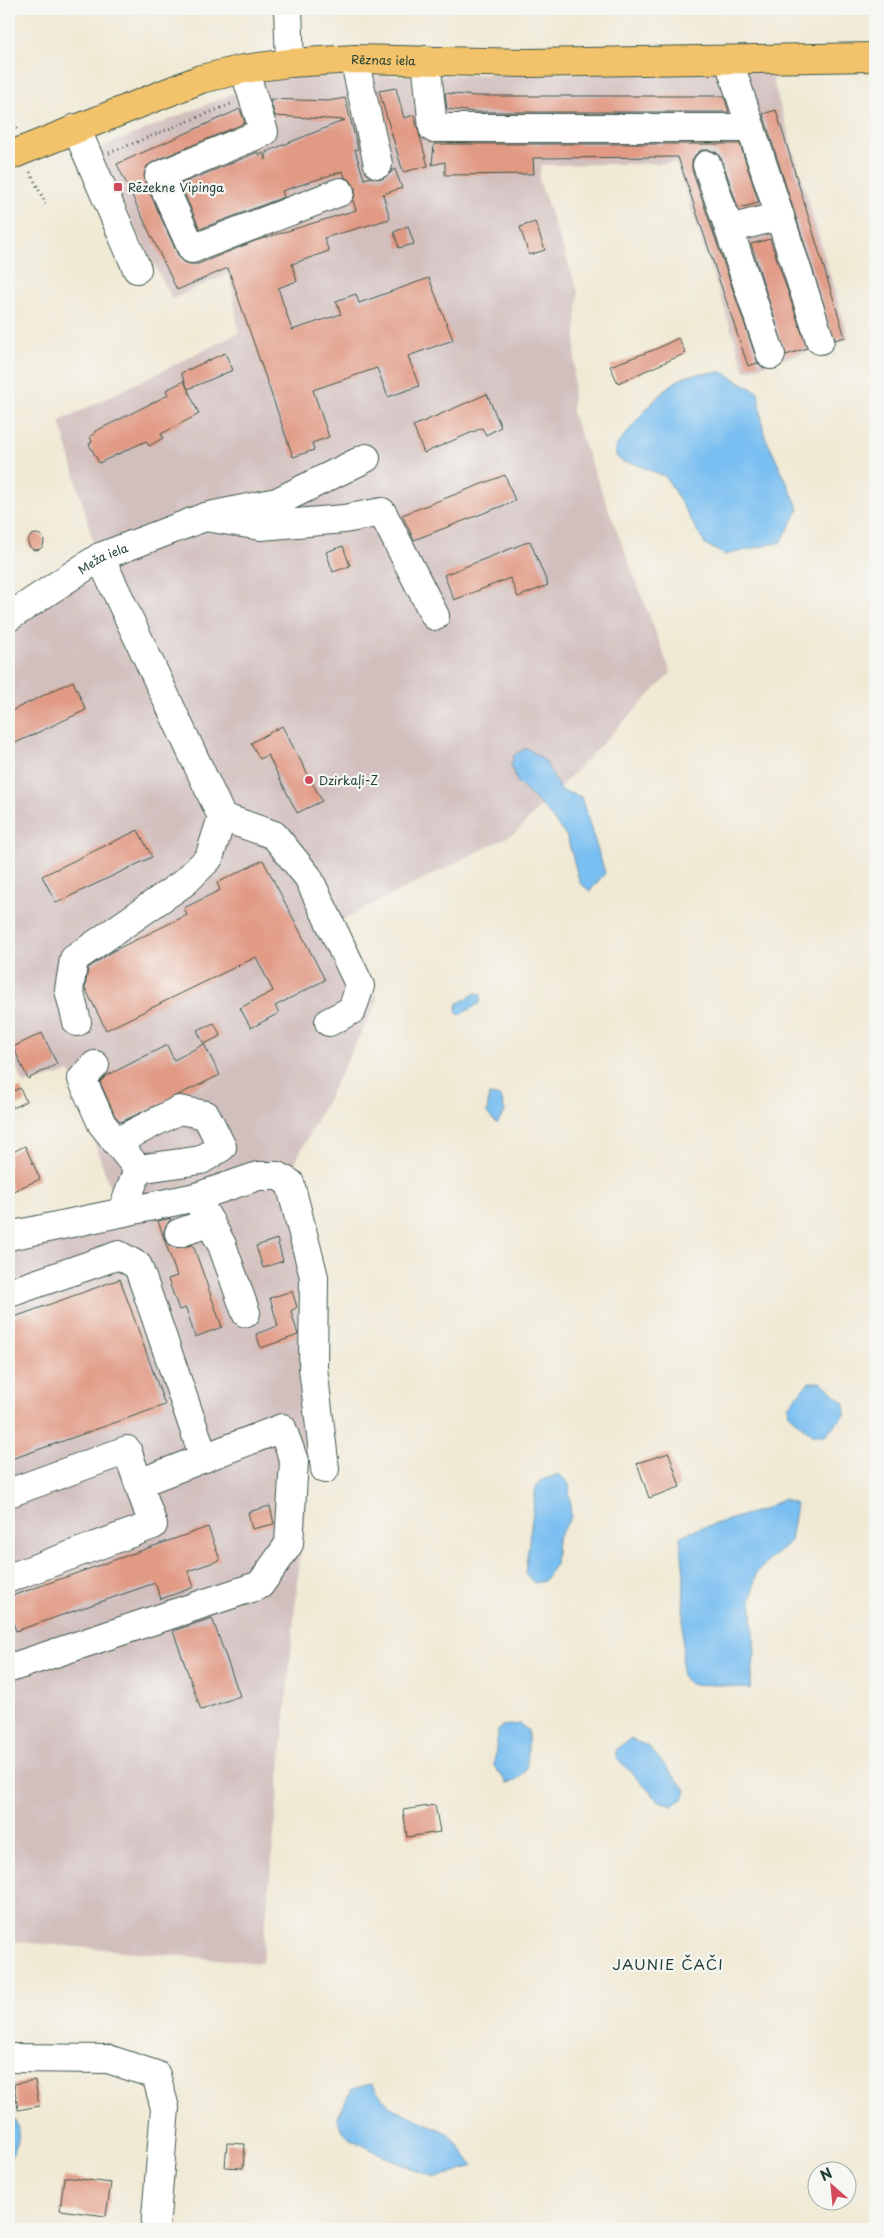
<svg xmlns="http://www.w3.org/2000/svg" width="884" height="2238" font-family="'Playpen Sans',sans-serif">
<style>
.industrial{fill:#d1bfbe}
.water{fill:#7abff1;stroke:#4c7e92}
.building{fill:#e19a84}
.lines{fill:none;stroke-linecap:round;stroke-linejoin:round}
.minor-casing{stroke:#3e574c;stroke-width:30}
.major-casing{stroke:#3e574c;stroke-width:30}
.path{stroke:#3e574c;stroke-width:3;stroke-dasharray:1 4;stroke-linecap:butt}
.minor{stroke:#fff;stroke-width:28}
.major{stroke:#f2c36a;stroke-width:28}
.poi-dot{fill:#d1495b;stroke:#f6f6f2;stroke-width:2}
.labels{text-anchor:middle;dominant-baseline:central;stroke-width:4.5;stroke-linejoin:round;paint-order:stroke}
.street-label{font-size:12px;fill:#1f3d34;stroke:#f6f6f2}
.poi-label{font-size:12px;fill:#1f3d34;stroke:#f6f6f2;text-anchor:start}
.quarter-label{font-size:15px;letter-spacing:1px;fill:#1f3d34;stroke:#f6f6f2}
</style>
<rect width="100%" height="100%" fill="#f6f6f2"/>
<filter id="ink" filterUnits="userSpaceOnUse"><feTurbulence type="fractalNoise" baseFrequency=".02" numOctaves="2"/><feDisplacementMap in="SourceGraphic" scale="10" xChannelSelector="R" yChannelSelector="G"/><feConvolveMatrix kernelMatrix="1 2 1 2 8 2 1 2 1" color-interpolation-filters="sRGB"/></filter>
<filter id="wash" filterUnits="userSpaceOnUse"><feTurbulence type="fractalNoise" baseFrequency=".0096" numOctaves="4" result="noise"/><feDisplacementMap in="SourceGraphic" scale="20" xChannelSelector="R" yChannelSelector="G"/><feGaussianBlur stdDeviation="1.12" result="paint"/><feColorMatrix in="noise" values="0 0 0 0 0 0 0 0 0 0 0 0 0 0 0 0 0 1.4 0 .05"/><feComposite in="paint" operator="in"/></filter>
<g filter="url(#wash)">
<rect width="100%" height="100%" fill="#f0e9d4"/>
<polygon class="industrial" points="770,71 849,339 745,371 676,163 541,165 539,180 578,292 572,413 671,673 515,833 340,921 378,1000 284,1184 307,1274 309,1459 262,1963 9,1941 9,1242 120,1216 70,1072 24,1084 9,1049 9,615 97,556 60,421 239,333 230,273 172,299 95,150 274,77"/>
<g class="water">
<path d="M722,372L758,392L764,434L799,509L781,542L725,555L705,544L666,477L636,464L623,462L616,456V446C635,425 660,386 687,376C697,373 711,373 722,372Z"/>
<polygon points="527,748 545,761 560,790 581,797 605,873 590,891 580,883 567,837 546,810 517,782 511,765 514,755"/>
<polygon points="476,993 481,994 480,1003 460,1015 456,1012 457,1004"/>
<polygon points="489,1095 501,1097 505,1112 497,1124 487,1113"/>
<polygon points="809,1382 821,1382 845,1403 845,1414 825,1435 813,1435 789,1415 788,1406"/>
<polygon points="559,1474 569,1484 571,1517 557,1539 555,1565 544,1581 534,1583 525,1573 536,1487 542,1480"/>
<polygon points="783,1499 796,1504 790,1541 756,1573 751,1602 755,1651 750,1689 721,1685 689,1684 682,1675 684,1574 680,1537 691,1531 762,1510"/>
<path d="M519,1724L528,1730C527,1751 533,1780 507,1783L494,1766L498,1731L502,1726Z"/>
<polygon points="630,1739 648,1746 686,1790 683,1799 671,1806 658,1800 616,1757 616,1749"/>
<polygon points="371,2084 390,2107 450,2134 473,2166 437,2178 396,2162 349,2138 342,2131 337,2117 352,2089"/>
<path d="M9,2116H13C22,2134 19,2143 9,2160Z"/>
</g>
<g id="blocks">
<g class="building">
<polygon points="396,88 404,118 414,115 428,166 403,172 379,91"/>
<polygon points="445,93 475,96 724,96 729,112 475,112 447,109"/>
<polygon points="345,98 358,149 355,150 364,179 371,177 382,179 395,169 402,188 383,194 390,219 324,238 329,251 292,264 297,281 278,288 292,330 341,314 336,301 356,294 359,303 429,278 453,340 408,356 419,386 388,397 377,368 313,390 329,437 312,443 314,450 293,457 228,268 177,290 117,164 240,109 245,123 153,162 147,166 144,174 145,182 178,255 183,262 190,264 198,264 255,241 356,210 353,201 355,194 355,187 350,180 345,178 343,171 282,191 284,197 200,229 180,184 258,152 259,155 263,153 266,160 266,152 345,120 275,116 270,99 328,101"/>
<polygon points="776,110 845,337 835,340 763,114"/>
<polygon points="434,144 740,144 759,203 738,208 722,160 717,153 710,150 701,150 695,155 692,162 692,170 758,363 748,366 678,157 533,158 534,174 445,175 445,162 432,165"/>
<polygon points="535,222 545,250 529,255 520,227"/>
<polygon points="408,226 414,244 399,248 394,232"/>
<polygon points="770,239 807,348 786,355 751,244"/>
<polygon points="678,338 686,353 618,383 610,366 656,349"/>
<polygon points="225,353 233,370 188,389 181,373"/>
<polygon points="184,381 199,414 161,434 163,438 149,446 146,441 99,463 89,444 92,442 90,436 95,434 94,432 168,395 166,390"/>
<polygon points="487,394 501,427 486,435 482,428 424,453 413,426"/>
<polygon points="505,475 515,501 414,540 402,515"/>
<circle cx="36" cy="542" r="8"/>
<polygon points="530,541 548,585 518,597 510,578 454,600 444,575"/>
<polygon points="343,546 350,566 333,572 326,552"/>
<polygon points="73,681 86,710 9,746 9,712"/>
<polygon points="282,726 322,801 297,813 268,755 260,759 251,743"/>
<polygon points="138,830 152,857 56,903 42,876"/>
<polygon points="263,860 325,980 275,1006 279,1013 251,1028 240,1008 273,991 256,957 106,1030 85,988 88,968 113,951 187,915 184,908 220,890 217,883"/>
<polygon points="214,1023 221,1036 204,1044 197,1030"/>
<polygon points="42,1033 57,1064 28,1079 13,1047"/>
<polygon points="204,1044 220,1075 121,1122 115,1116 100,1082 106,1076 167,1045 174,1060"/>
<polygon points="20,1088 26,1101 13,1108 9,1093"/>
<polygon points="25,1146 40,1179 13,1191 9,1183 9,1154"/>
<polygon points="171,1218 164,1230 164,1239 169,1245 176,1248 193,1245 222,1327 195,1337 186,1308 179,1310 168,1279 177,1276 158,1221"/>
<polygon points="277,1239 283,1261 263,1268 256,1246"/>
<polygon points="120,1279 165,1405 9,1460 9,1319"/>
<polygon points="292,1291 297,1307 291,1311 298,1335 261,1348 256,1334 278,1326 270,1298"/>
<polygon points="669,1453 680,1487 649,1498 637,1463"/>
<polygon points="270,1506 274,1524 252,1529 248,1512"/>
<polygon points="208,1527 220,1560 188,1571 194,1587 161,1599 155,1583 16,1631 9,1610 9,1597"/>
<polygon points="212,1618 240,1696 201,1710 173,1631"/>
<polygon points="435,1805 440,1832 407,1837 403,1810"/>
<polygon points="35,2080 39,2106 18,2110 14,2084"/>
<polygon points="227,2143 245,2144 243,2168 225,2167"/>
<polygon points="64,2177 111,2183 106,2216 60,2210"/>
</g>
</g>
</g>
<g filter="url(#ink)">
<use href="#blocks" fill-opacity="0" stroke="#3e574c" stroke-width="1"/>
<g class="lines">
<defs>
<g id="minor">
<polyline points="288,9 290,63"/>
<polyline points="354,59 378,164"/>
<polyline points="426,60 433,128 751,128"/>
<polyline points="729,61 820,340"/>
<polyline points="244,69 264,132 159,176 192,249 340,192"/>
<polyline points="76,128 137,269"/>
<polyline points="707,165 729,229"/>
<polyline points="771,355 729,229 780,216"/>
<polyline points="366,458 277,502 205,517 261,526 344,519 382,512 435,616"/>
<polyline points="100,557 222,817 274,835 308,877 360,986 352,1010 329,1022"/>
<path id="s1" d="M9,617L100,557L205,517"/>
<polyline points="77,1022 69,990 74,959 185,882 209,858 222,817"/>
<polyline points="95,1065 82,1079 102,1124 138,1169 122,1212"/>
<polyline points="116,1142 179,1110 206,1115 222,1147 201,1160 138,1169"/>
<polyline points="196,1197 222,1245 246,1313"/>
<polyline points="179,1233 210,1222"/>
<polyline points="9,1236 196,1197 258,1176 278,1176 290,1183 314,1277 313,1368 325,1469"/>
<polyline points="9,1293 119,1255 138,1266 204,1458"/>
<polyline points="9,1493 127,1450 153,1525 9,1578"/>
<polyline points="9,1665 10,1668 260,1585 289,1544 294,1461 282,1428 139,1483"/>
<polyline points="9,2058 108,2059 156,2075 165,2108 155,2229"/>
</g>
<g id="major">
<path id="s2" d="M9,156L201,79L244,69L290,63L354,59L528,63L875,57"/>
</g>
</defs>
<use href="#minor" class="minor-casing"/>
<use href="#major" class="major-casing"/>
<g class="path">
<polyline points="9,115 17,130"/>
<polyline points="109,153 231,104"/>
<polyline points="30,172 46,204"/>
</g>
<use href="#minor" class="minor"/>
<use href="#major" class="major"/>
</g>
</g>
<g class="poi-dot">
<rect x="113" y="182" width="10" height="10" rx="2.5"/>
<circle cx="309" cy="780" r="5"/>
</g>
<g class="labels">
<g class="street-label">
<text stroke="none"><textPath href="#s2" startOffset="391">Rēznas iela</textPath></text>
<text stroke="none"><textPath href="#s1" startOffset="111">Meža iela</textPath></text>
</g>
<g class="poi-label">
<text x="128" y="187">Rēzekne Vipinga</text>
<text x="319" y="780">Dzirkaļi-Z</text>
</g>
<g class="quarter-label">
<text x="668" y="1963">JAUNIE ČAČI</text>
</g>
</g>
<rect width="884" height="2238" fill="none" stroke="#f6f6f2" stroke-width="30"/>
<g transform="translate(832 2186) rotate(333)"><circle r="24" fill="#f6f6f2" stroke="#a0aca6"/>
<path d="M0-4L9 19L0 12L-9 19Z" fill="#d1495b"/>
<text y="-8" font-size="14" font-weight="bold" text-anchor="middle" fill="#1f3d34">N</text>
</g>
</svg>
